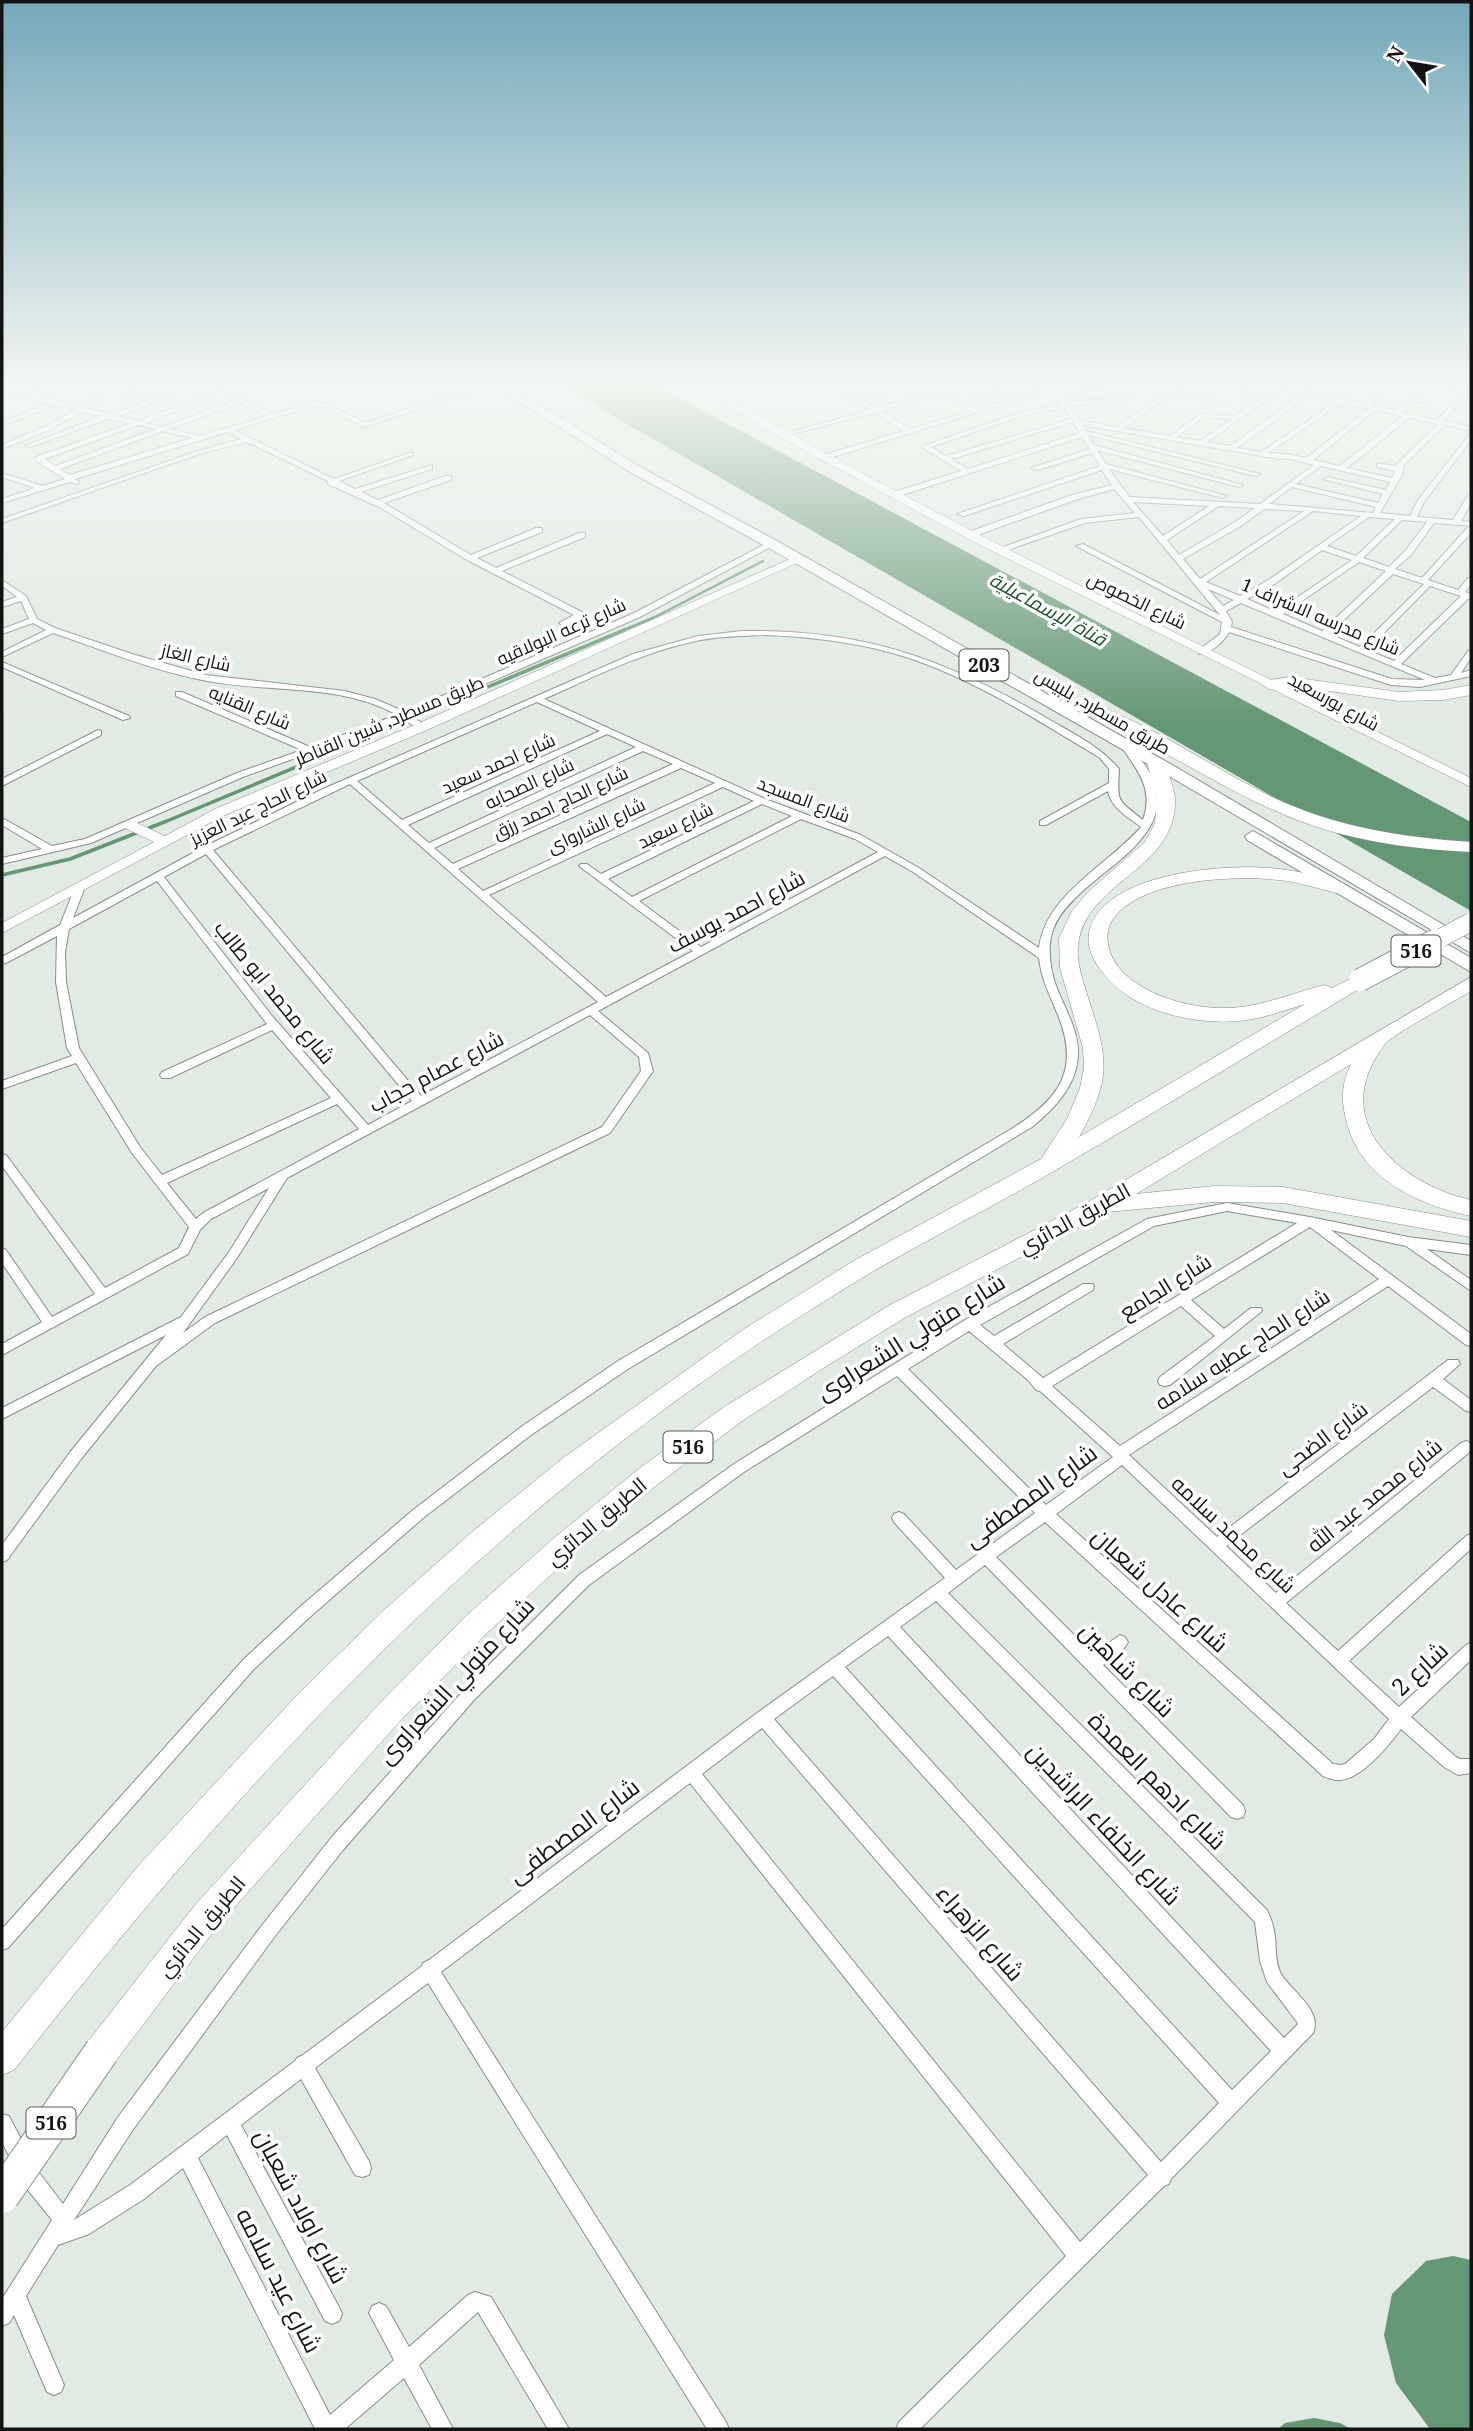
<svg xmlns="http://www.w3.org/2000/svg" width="1473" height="2431" font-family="'Noto Serif',Cairo,serif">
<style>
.water{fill:#649773}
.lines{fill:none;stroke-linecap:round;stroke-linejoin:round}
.stream-far1{stroke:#649773;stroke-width:2.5}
.stream{stroke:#649773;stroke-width:3.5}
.street-casing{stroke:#868f88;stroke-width:2}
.secondary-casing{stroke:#868f88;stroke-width:1}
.primary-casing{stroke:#868f88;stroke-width:2}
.highway-casing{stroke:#868f88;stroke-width:1}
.street{fill:#fff;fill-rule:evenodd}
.secondary{fill:#fff;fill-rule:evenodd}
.primary{fill:#fff;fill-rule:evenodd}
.highway{fill:#fff;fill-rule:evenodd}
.highway-bridge-far2-casing{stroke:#868f88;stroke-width:19;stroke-linecap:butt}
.highway-bridge-far1-casing{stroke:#868f88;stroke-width:24;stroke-linecap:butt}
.highway-bridge-casing{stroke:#868f88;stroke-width:36;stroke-linecap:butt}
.highway-bridge-far2{stroke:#fff;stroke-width:18}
.highway-bridge-far1{stroke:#fff;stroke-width:22}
.highway-bridge{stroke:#fff;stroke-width:34}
.labels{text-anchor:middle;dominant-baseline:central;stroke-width:7;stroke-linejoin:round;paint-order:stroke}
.far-street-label{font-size:18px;fill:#111412;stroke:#fff}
.far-water-label{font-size:19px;font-style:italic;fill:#114d29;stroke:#fff}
.shield{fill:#fff;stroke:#585a59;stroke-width:2}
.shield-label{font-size:19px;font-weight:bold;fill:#111412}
.street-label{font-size:21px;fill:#111412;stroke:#fff}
.near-street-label{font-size:24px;fill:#111412;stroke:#fff}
</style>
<rect width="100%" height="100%" fill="#e1eae3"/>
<g class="water">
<polygon points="558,384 653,384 1471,822 1471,911"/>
<polygon points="1453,2256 1471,2260 1471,2429 1430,2429 1396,2383 1384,2335 1392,2294 1426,2261"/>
<polygon points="1314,2418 1340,2423 1351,2429 1278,2429 1285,2423"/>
</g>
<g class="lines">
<polyline class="stream-far1" points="619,632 655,617 763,561"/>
<polyline class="stream" points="2,875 70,859 167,821 624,630"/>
<defs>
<g id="street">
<path d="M57,384H66L37,396L80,407L100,392L84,384H93L103,389L108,384H115L134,392L155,384H165L140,394L154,399L195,384H205L118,416L137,421L219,392L224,393L145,423L162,427L234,401L231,398L234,396L273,414L314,402L325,403L365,423L430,401L494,384H501L500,386L434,403L365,427L324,407L314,406L234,430L334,479L409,453H413V455L339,481L355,489L432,465V469L361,492L378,500L445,476H451V480L384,503L471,555L536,528H542V532L477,558L496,568L579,533H585V537L502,571L607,625L634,613L769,542L776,544L640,617L411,716L425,725V729H419L403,719L243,777L91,843L2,864V858L42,849L2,825V818L52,846L85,839L237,773L302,750L176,696V692H182L310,747L397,715C341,683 270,693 207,681C154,671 103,650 53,633L2,657V652L46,630L33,623L2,634V629L29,619L21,601L2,607V602L17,597L2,586V580L26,596L37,619L55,628L132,654L206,675L345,691L375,699L405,712L581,636L559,623L574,615L467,560L381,508L328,484V481L247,442L199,454L2,523V519L195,452L241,439L227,432L75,479L79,482L78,484L70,482L2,503V499L35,488L2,477V473L43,486L65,479L36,461V457L131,423L108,419L31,447L25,446L102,416L82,412L49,430L2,449V445L44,427L76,410L56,405L2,426V422L49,404L2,392V388L29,395ZM111,389L148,401L111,414L87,409ZM240,403L267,416L200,436L170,429ZM138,425L156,429L55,466L45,459ZM163,431L192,438L70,475L60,469ZM581,618L600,628L588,633L569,623Z"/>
<path d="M829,384H837L859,398L908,384H919L863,400L876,408L935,392L924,384H932L938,388L950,384H961L943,390L977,409L1011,399L1003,394L984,399L971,393L974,391L984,395L998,391L994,387V385L1007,384L1001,387L1017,397L1044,389L1047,391L823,460L819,458L820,456L904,431L874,413L781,437V435L869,410ZM941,394L971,411L910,429L880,411Z"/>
<path d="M1050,384H1056L1062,394L1132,389L1136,384H1150L1232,404L1229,406L1174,393L1123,428L1169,436L1201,414L1235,416L1259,399L1199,384H1211L1264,396L1274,388L1260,384H1273L1312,393L1324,384H1331L1319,394L1340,399L1348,394L1355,384H1362L1347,400L1364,404L1388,384H1395L1370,405L1394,410C1427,384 1422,380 1465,390L1471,385L1469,393L1444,421L1471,427V431L1445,425L1403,466V473L1380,513L1410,516L1418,500L1469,435L1471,434V440L1424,502L1417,517L1453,520L1468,495H1471V503L1461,521L1471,522V526L1434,523L1411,555L1395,569L1422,578L1468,527H1471V533L1428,580L1458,590L1468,578H1471V585L1465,592L1471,594V599H1468L1401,664L1435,678L1451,675L1468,651L1471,650V658L1461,673L1471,670V676L1420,687L1391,685L1229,632C1224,642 1210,654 1199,654V650L1220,634L1222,622L1076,546L1083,544L1220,615L1139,517L1085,523L1002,552L995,550L1081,519L1135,513L1114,489L1078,499L972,537H966V533L1072,495L1112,485L1102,470L964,516L957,514L1100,466L1092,453L1038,470L1031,468L1090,449L1082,437L896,497H890V493L961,471L923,448V446L1022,412L1061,405ZM1141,386L1167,392L1116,427L1079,420L1070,406L1127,401L1132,398ZM1432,386L1462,393L1437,420L1401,412L1409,405L1427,408V406L1413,402ZM1281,390L1302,394L1230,446L1207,442ZM1129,393L1123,398L1067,402L1065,398ZM1309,396L1336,402L1261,452L1237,448ZM1342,403L1369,409L1306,458L1286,454L1268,453ZM1065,408L1071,419L946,456L931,447L1025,415ZM1375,410L1402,416L1340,466L1313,460ZM1204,417L1230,420L1200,441L1176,437ZM1409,418L1438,424L1395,466L1377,463V467L1395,471L1392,478L1347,468ZM1073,422L1080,433L968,469L951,459ZM1082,425L1280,459L1286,458L1314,465L1260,504L1129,497L1109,469L1223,498L1227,496L1106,464L1097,450L1239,487L1243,485L1094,445L1088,435L1256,476L1260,474L1086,431ZM1321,466L1390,482L1386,490L1327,477L1323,479L1383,494L1378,503L1296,484ZM1292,487L1376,507L1373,513L1269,504ZM1133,502L1209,506L1163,536ZM1219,506L1255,508L1235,522L1179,555L1167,540ZM1264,509L1304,511L1200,579L1183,559L1241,526ZM1313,511L1361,516L1270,579L1240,596L1206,582ZM1369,517L1395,519L1356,556L1327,546ZM1402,520L1427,522L1405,551L1389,567L1363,558ZM1322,550L1352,560L1276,612L1247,599L1276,583ZM1359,562L1386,571L1322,631L1283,614ZM1393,574L1424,584L1360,647L1329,634ZM1430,586L1461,596L1394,661L1367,650ZM1208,589L1234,600L1223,606ZM1241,603L1425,680L1392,679L1231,627L1232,622L1226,611Z"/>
<path d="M742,631C864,629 946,659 1050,720C1074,734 1101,747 1119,769C1117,803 1117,799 1143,820C1154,789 1138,771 1121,746L1126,743L1129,744C1137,755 1148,767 1153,780C1179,848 1073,875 1053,930C1047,947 1050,966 1055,983C1061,1000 1070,1015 1075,1032C1087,1073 1062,1103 1032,1127L628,1369L531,1435L423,1518L311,1616L254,1669L8,1948L2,1950V1929L244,1659L301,1606L413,1510L521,1427L618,1361L1013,1128C1060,1098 1080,1070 1058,1015C1050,996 1041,978 1039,958L913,872L885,856L598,1011L648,1053L653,1071L610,1133L215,1323L156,1366L81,1459L7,1560L2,1562V1545L71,1451L166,1335L2,1419V1408L181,1317L229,1252L269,1188L211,1219L200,1230L188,1254L2,1355V1344L42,1322L2,1263V1248L6,1250L52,1317L95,1294L2,1166V1154L6,1155L105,1288L179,1248L189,1227L132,1153L76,1063L2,1089V1081L72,1056L67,1048L56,982L57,936L6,963L2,964V957L60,925L76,885L80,884L85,887L73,918L204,847L323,789L633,654L698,636ZM766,635C815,637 863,643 909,658C977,681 1039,721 1100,758L1109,769V783L1040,821V825H1046L1108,791C1111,808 1128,817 1141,827C1107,866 1046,894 1039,948L919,868L861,835L765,799L544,699C594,677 643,652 696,641C719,636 743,636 766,635ZM537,702L600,731L402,820L357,781ZM607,734L636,747L429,843L408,825ZM643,751L673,764L453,864L434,848ZM681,768L715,783L483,891L458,869ZM350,784L598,1002L421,1096L213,850ZM723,787L754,801L601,874L587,864H581L579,866L693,951L606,997L489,895ZM762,804L792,816L632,897L608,879ZM801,819L855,839L878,852L701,947L639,901ZM206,854L412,1101L368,1125L272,1016L164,877ZM157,881L267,1024L162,1072L160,1075L162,1078H170L272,1030L331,1098L162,1175L140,1147L79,1048L66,982L65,952L69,929ZM590,1015L639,1057L641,1071L602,1127L205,1317L183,1333L237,1258L287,1178ZM337,1104L359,1129L203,1213L196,1219L167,1183Z"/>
<polygon points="2,662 129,716 130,718 123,720 2,667"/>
<polygon points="98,730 101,731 101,735 2,786 2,779"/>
<path d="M1227,1203L1310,1217L1408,1237L1471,1245V1255L1427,1249L1471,1280V1291L1406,1246L1331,1230L1471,1334V1346L1466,1345L1388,1286L1129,1455L1217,1537L1448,1360H1458L1460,1364L1443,1379L1471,1400V1412L1466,1411L1433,1387L1226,1546L1276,1593L1461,1443L1466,1441L1471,1443V1451L1286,1603L1338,1651L1466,1536L1471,1534V1549L1349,1661L1399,1707L1466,1645L1471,1643V1660L1411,1717L1456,1757L1460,1759H1471V1773L1458,1775L1444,1767L1401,1729C1389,1745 1362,1779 1340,1780C1335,1781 1328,1778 1323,1776L1045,1522L996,1557L1093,1654L1120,1635L1125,1637L1128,1642L1125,1647L1103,1665L1243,1805L1245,1811L1243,1817L1237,1819L1231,1817L985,1565L948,1593L1267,1910C1270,1917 1273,1923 1274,1931C1277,1945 1274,1961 1281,1974C1291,1991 1323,2010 1313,2033L1171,2179L1169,2184L1164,2186L920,2429H896L899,2422L1066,2256L690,1783L441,1972L726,2422L729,2429H707L428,1983L315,2068L369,2161L371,2168L369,2175L362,2177L355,2175L301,2079L241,2125L339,2307L342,2314L339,2321L332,2324L325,2321L227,2135L198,2158L330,2415L394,2360L369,2313L372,2306L379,2303L386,2306L409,2347L468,2295L475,2292L491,2297L569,2429H548L478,2312L419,2365L453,2429H432L404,2378L345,2429H315L183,2168L144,2199L89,2234L58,2245L26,2296L64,2385L61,2392L54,2395L47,2392L14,2315L9,2323L2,2326V2299L52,2220L23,2184L2,2142V2114L9,2116L37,2170L63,2204L118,2117L263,1924L331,1838L464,1690L579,1575L734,1464L965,1320L1147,1219ZM1227,1211L1297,1223L1043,1378L1003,1344L1093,1290L1094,1287L1093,1284H1083L994,1336L980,1325L1154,1226ZM1310,1227L1379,1279L1120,1446L1052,1386L1181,1306L1215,1336L1160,1377L1158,1381L1160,1385L1165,1386L1170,1385L1262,1311L1261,1308H1251L1224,1329L1191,1300ZM969,1331L1028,1380L1036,1390L1040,1391L1113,1457L1046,1505L908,1369ZM897,1376L1035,1513L956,1570L904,1514L899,1512L894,1514L892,1518L894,1522L945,1578L757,1713L429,1960L423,1963L422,1966L303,2055L297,2058L295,2061L130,2185L74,2220L132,2131L275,1936L343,1850L474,1700L589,1585L744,1472ZM1122,1465L1389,1719L1374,1739L1345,1764L1341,1765L1333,1764L1056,1514ZM936,1601L1255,1922L1260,1961L1267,1982L1297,2022L1298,2024L1284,2038L900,1627ZM888,1636L1271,2051L1232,2090L845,1667ZM833,1676L1219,2103L1161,2162L774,1719ZM762,1728L1148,2175L1080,2242L702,1774Z"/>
</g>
<g id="secondary">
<path d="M691,384H703C952,529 1213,650 1471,778V787L978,544L787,441Z"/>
<polygon points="797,556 803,559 801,561 427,730 225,815 2,933 2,923 154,842 125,828 125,822 135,822 165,836 215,809 417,724"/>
</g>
<g id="primary">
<polygon points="491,384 505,384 640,467 777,541 1174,766 1471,941 1471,953 1162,772 767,547 632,473"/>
<polygon points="1253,831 1471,958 1471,972 1247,840 1245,836"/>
</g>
<g id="highway">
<polygon points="1290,677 1399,692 1443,690 1471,685 1471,695 1443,700 1399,701 1301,687 1269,689 1261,684 1263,681"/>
<path d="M1067,697C1139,715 1199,760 1264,793C1329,826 1399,837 1471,842V852C1406,849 1338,839 1278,812C1203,780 1139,731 1061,705L1059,702Z"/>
<path d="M1156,758L1165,763C1168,774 1174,787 1175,799C1177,868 1092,879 1079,939C1075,956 1081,975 1086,991C1107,1056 1114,1075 1079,1137L1305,1004C1283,1011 1261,1019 1238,1021C1193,1025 1132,1011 1103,973C1093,961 1085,945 1090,929C1106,873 1222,864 1270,868C1295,870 1319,876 1343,883L1345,887L1336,893C1317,888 1299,882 1279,880C1236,875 1147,879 1116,915C1109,923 1106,934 1108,944C1115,988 1183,1008 1221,1008C1257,1009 1289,994 1324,985L1332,988L1360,974L1367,976L1370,980L1367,984C1259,1049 1151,1115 1042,1178C986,1210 928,1239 872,1272C812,1308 753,1346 695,1387C429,1577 215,1814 14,2070L2,2075V2032L139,1865L300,1692L384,1610L472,1532L563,1458L744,1329L857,1259L1041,1159L1067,1119L1080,1088L1084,1068L1083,1048L1060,968L1059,938L1072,911L1088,892L1145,842L1155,823L1157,797L1147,763Z"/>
<path d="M1471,977V991C1455,1001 1393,1034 1385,1044C1326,1120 1398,1183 1471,1200V1216C1419,1205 1361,1179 1347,1123C1341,1102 1341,1084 1351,1064L1136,1194L1214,1186L1283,1187L1471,1221V1237L1283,1203L1214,1202L1107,1212L906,1317L825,1367L742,1421L658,1484L574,1554L487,1633L399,1722L217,1927L114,2063L102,2068L90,2063L85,2051L90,2039L195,1905L379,1704L467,1615L554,1538L640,1468L724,1407L890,1305L1088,1202Z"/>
</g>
</defs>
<use href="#street" class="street-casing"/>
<use href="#secondary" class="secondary-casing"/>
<use href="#primary" class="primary-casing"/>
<use href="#highway" class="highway-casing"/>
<use href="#street" class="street"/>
<use href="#secondary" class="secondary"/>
<use href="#primary" class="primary"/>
<use href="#highway" class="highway"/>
<defs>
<polyline id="highway-bridge-far2" points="1433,942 1471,922"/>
<polyline id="highway-bridge-far1" points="1360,980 1436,940"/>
<polyline id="highway-bridge" points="2,2196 102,2051"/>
</defs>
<use href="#highway-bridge-far2" class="highway-bridge-far2-casing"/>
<use href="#highway-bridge-far1" class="highway-bridge-far1-casing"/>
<use href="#highway-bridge" class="highway-bridge-casing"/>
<use href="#highway-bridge-far2" class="highway-bridge-far2"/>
<use href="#highway-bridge-far1" class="highway-bridge-far1"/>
<use href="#highway-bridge" class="highway-bridge"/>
</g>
<linearGradient id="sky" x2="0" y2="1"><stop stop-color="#73a8b9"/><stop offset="0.53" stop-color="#f2f6f2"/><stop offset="1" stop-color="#f2f6f2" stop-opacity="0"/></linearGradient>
<rect width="1473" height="724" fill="url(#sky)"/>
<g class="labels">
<g class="far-street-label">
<text transform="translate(1137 600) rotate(26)">شارع الخصوص</text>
<text transform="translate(1321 616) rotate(23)">شارع مدرسه الاشراف 1</text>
<text transform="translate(561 631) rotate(-24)">شارع ترعه البولاقيه</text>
<text transform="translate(196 657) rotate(13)">شارع الغاز</text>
<text transform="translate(1334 701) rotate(29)">شارع بورسعيد</text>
<text transform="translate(250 707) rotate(23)">شارع القنايه</text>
<text transform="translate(1103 711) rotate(30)">طريق مسطرد, بلبيس</text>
<text transform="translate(389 720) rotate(-23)">طريق مسطرد, شبين القناطر</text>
<text transform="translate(498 763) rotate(-24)">شارع احمد سعيد</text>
<text transform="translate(529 783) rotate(-25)">شارع الصحابه</text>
<text transform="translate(804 799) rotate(21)">شارع المسجد</text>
<text transform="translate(560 802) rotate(-25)">شارع الحاج احمد رزق</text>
<text transform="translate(258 807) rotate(-26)">شارع الحاج عبد العزيز</text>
<text transform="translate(596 825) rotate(-25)">شارع الشارواى</text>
<text transform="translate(675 825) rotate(-26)">شارع سعيد</text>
</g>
<g class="far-water-label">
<text transform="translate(1048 609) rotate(29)">قناة الإسماعيلية</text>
</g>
<g class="shield">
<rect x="959.5" y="649.5" width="49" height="31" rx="5"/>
<rect x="1391.5" y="935.5" width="49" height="31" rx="5"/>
<rect x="663.5" y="1431.5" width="49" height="31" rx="5"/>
<rect x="26.5" y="2107.5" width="49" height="31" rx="5"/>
</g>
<g class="shield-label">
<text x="984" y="665">203</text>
<text x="1416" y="951">516</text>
<text x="688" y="1447">516</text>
<text x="51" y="2123">516</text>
</g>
<g class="street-label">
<text transform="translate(736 911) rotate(-28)">شارع احمد يوسف</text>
<text transform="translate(275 992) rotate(51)">شارع محمد ابو طالب</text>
<text transform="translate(436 1071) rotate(-28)">شارع عصام حجاب</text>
<text transform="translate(1074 1218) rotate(-29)">الطريق الدائري</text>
<text transform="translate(1165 1286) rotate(-32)">شارع الجامع</text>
<text transform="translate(1242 1349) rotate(-33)">شارع الحاج عطيه سلامه</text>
<text transform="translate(1322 1438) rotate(-37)">شارع الضحى</text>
<text transform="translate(1374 1495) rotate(-39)">شارع محمد عبد الله</text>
<text transform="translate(596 1521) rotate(-40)">الطريق الدائري</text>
<text transform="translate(1234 1534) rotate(43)">شارع محمد سلامه</text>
<text transform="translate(201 1926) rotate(-50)">الطريق الدائري</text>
</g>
<g class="near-street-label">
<text transform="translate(910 1336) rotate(-32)">شارع متولي الشعراوى</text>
<text transform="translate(1030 1495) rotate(-36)">شارع المصطفى</text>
<text transform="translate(1161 1589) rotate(42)">شارع عادل شعبان</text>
<text transform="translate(1419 1668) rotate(-43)">شارع 2</text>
<text transform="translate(1128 1669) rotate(45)">شارع شاهين</text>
<text transform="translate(455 1680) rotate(-47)">شارع متولي الشعراوى</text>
<text transform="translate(1158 1780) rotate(45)">شارع ادهم العمدة</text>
<text transform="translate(1105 1823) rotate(47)">شارع الخلفاء الراشدين</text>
<text transform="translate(573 1830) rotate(-37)">شارع المصطفى</text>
<text transform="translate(981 1932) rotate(49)">شارع الزهراء</text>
<text transform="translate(302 2206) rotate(62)">شارع اولاد شعبان</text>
<text transform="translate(280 2280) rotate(63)">شارع عيد سلامه</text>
</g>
</g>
<rect width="1473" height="2431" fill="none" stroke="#111412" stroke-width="7"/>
<g transform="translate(1410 63) rotate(301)" stroke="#ffffff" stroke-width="5" paint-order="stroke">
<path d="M0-5L12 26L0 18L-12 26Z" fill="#111412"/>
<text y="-10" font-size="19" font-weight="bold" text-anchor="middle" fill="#111412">N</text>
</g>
</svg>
